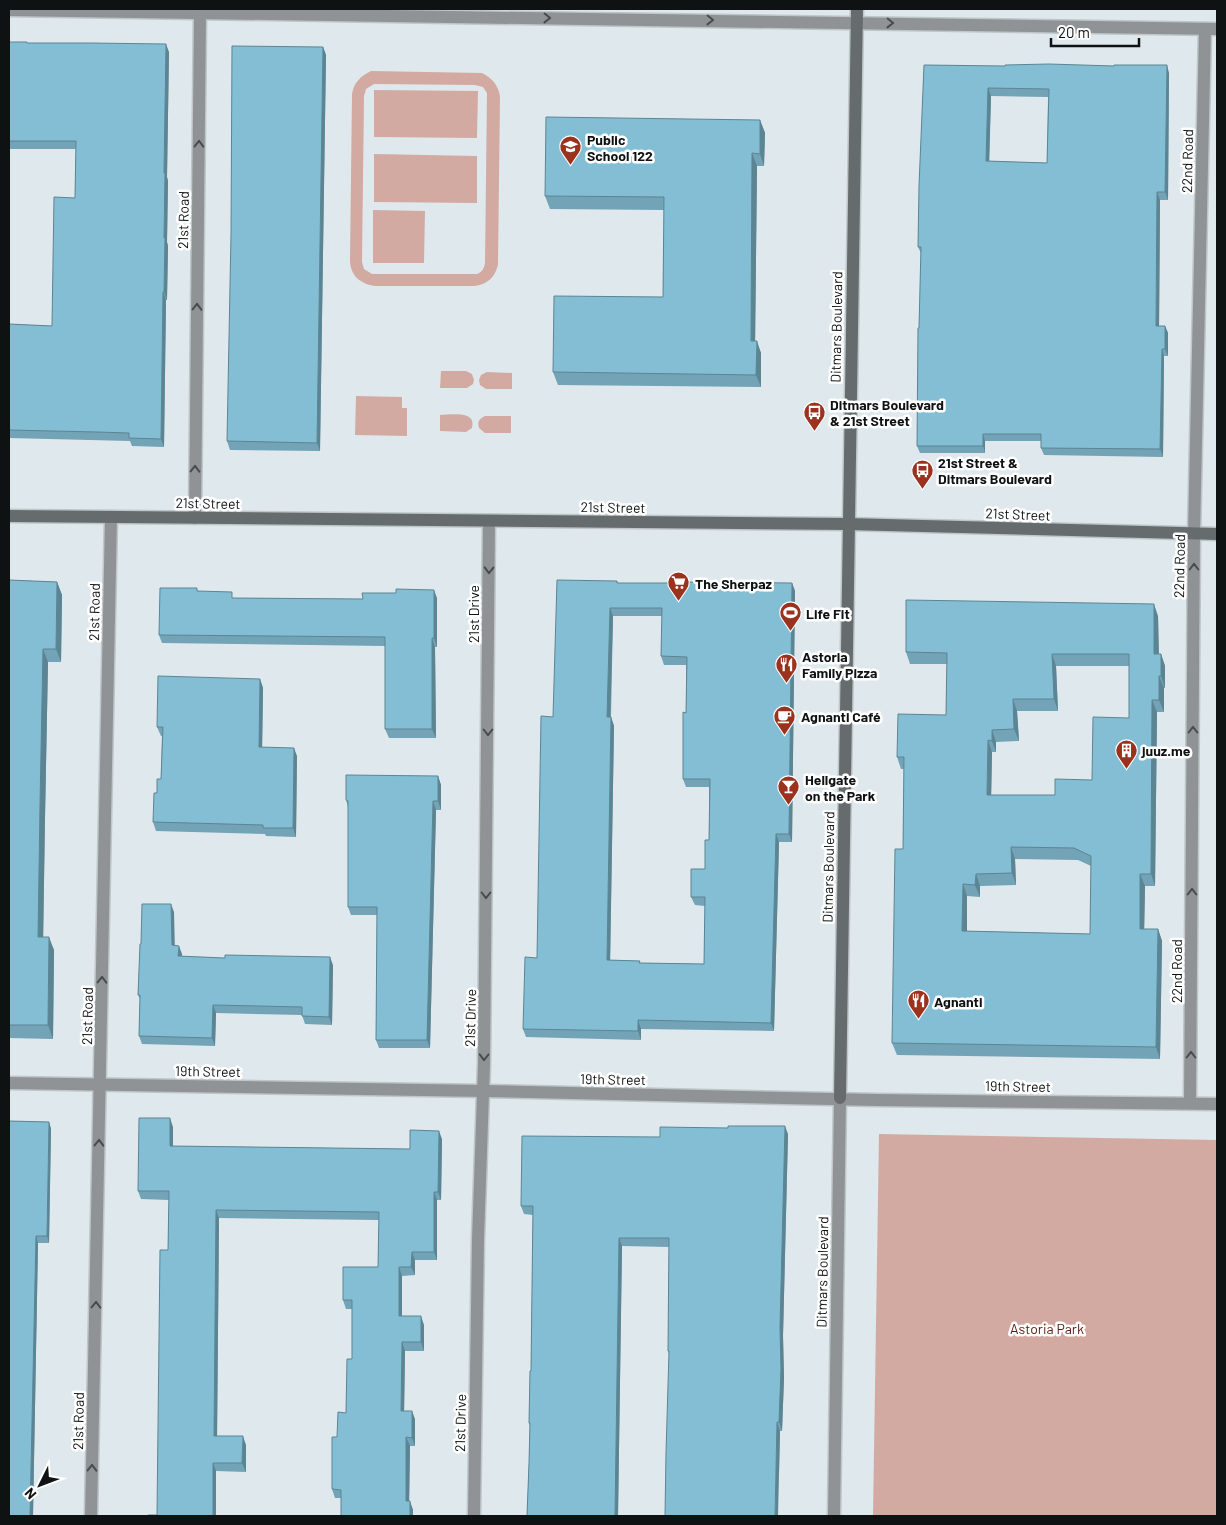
<svg xmlns="http://www.w3.org/2000/svg" width="1226" height="1525" font-family="Barlow,sans-serif">
<style>
.green{fill:#d3aaa1;fill-rule:evenodd}
.lines{fill:none;stroke-linecap:round;stroke-linejoin:round}
.street-casing{stroke:#bec6c9;stroke-width:15}
.secondary-casing{stroke:#bec6c9;stroke-width:15}
.street{stroke:#909395;stroke-width:12}
.secondary{stroke:#666c6e;stroke-width:12}
.wall{fill:#72a3b6;fill-rule:evenodd}
.shaded-wall{fill:#5c8594}
.building{fill:#84bed4;stroke:#5c8594;fill-rule:evenodd}
.oneway{stroke:#494c4e}
.labels{text-anchor:middle;dominant-baseline:central;stroke-width:5;stroke-linejoin:round;paint-order:stroke}
.poi-label{font-size:14px;font-weight:bold;fill:#0f1213;stroke:#fff;text-anchor:start}
.street-label{font-size:14px;fill:#0f1213;stroke:#fff}
.park-label{font-size:14px;fill:#5b1a0e;stroke:#fff}
</style>
<rect width="100%" height="100%" fill="#dfe8ec"/>
<g class="green">
<path d="M371,71L482,73C492,78 498,85 500,96L498,265C495,277 487,285 474,286H375C360,284 350,275 350,260L352,94C354,82 361,76 371,71ZM374,84L475,85L483,87L487,93L485,263C484,269 482,272 477,274H372L364,269L362,262L364,96L366,89Z"/>
<polygon points="374,90 478,91 477,138 374,137"/>
<polygon points="374,154 477,156 477,203 374,202"/>
<polygon points="373,210 425,211 424,263 373,263"/>
<polygon points="441,371 466,371 472,374 474,380 473,384 467,388 440,388"/>
<polygon points="487,372 512,373 512,389 486,389 480,385 479,380 481,375"/>
<polygon points="356,396 402,397 402,408 407,408 407,436 355,435"/>
<path d="M440,415C450,415 477,410 472,428L466,432L440,431Z"/>
<path d="M485,416H511V433H485L479,428C477,422 479,419 485,416Z"/>
<polygon points="879,1134 1217,1140 1217,1516 873,1516"/>
</g>
<g class="lines">
<defs>
<g id="street">
<polyline points="9,10 1217,29"/>
<polyline points="195,518 200,13"/>
<polyline points="9,1083 484,1091 876,1100 1217,1104"/>
<polyline points="1190,1103 1194,534 1205,29"/>
<polyline points="91,1516 111,517"/>
<polyline points="474,1516 478,1239 484,1064 489,521"/>
<polyline points="834,1516 840,1098"/>
</g>
<g id="secondary">
<polyline points="9,516 848,524 1217,534"/>
<polyline points="840,1098 857,9"/>
</g>
</defs>
<use href="#street" class="street-casing"/>
<use href="#secondary" class="secondary-casing"/>
<use href="#street" class="street"/>
<use href="#secondary" class="secondary"/>
</g>
<g class="wall">
<polygon points="9,42 169,52 167,177 168,181 167,242 168,246 167,300 166,300 164,447 132,446 130,441 9,438 9,324 52,326 75,198 76,149 9,149"/>
<polygon points="323,47 326,55 320,451 230,450 227,441"/>
<path d="M924,65L1169,73L1168,200H1160L1159,326H1165L1168,333V356H1164L1163,457L1044,455L1041,448V441H985V453H920L917,446L921,253L918,247ZM991,96L1048,97L1047,163L989,161Z"/>
<polygon points="760,120 765,133 764,166 757,166 755,341 761,353 761,387 558,385 553,372 663,297 664,210 550,209 545,196"/>
<polygon points="9,580 57,582 62,595 61,662 48,662 45,818 43,937 54,950 53,1039 9,1038"/>
<path d="M617,581L618,583H792L795,591L792,842H779L774,1031L641,1029V1040L526,1037L523,1029L537,958L553,717ZM613,616H662L661,656L664,665H686V713L683,779L686,787H709V840L705,869L691,897L695,905L705,906L704,964L640,963V961L610,960L614,726L611,717Z"/>
<polygon points="198,591 234,598 363,599 437,598 437,647 435,647 436,738 389,738 385,729 385,646 162,643 159,635"/>
<path d="M1158,616L1159,654H1161L1165,666V688H1164V712H1157L1155,886H1145L1144,929H1158L1162,941L1160,1059L897,1055L892,1043L903,849L904,769H901L897,757L946,715L947,664H910L906,652ZM1056,666H1129V718L1092,780L1055,795H991L992,752H996V742L1019,741L1017,711H1058ZM1015,859L1078,860L1091,866L1090,934L967,931V896L980,897V886L1016,885Z"/>
<polygon points="260,679 263,688 262,747 297,756 296,837 266,836 265,834 156,831 153,822 157,793 161,779 162,736 161,736 157,727"/>
<polygon points="438,776 441,785 441,810 436,810 430,1048 379,1048 376,1040 377,915 351,915 348,907 348,807 346,800"/>
<polygon points="174,912 174,946 182,954 181,956 333,965 332,1025 305,1024 302,1015 216,1013 215,1046 142,1044 139,1036 140,999 138,995 141,944"/>
<polygon points="9,1121 49,1122 51,1129 49,1243 38,1243 33,1516 9,1516"/>
<polygon points="173,1127 173,1146 410,1149 442,1139 441,1200 437,1200 437,1260 415,1260 415,1275 402,1276 402,1316 424,1325 424,1351 405,1351 404,1411 415,1419 415,1446 410,1446 409,1501 413,1510 413,1516 341,1516 341,1498 335,1498 332,1489 337,1437 346,1413 352,1359 352,1309 346,1309 343,1300 378,1267 379,1220 219,1218 217,1436 246,1445 246,1472 216,1471 157,1515 168,1250 169,1200 141,1199 138,1191"/>
<polygon points="788,1134 783,1336 784,1378 782,1431 780,1431 779,1472 669,1354 668,1351 669,1247 622,1246 618,1516 527,1516 529,1463 530,1426 529,1423 531,1371 533,1215 524,1214 521,1206 660,1137"/>
</g>
<g class="shaded-wall">
<polygon points="166,44 169,52 167,177 168,181 167,242 168,246 167,300 164,292 164,173"/>
<polygon points="323,47 326,55 320,451 317,443"/>
<polygon points="1167,65 1169,73 1168,200 1165,192"/>
<polygon points="988,88 991,96 989,169 986,161"/>
<polygon points="760,120 765,133 764,166 760,154"/>
<polygon points="752,153 757,166 755,353 751,341"/>
<polygon points="1157,192 1160,200 1159,333 1156,326"/>
<polygon points="163,292 166,300 164,447 161,439"/>
<polygon points="1165,326 1168,333 1168,356 1165,349"/>
<polygon points="757,341 761,353 761,387 756,375"/>
<polygon points="1162,349 1164,356 1163,457 1160,449"/>
<polygon points="983,434 985,441 985,453 983,446"/>
<polygon points="57,582 62,595 61,662 56,649"/>
<polygon points="792,583 795,591 792,842 789,834"/>
<polygon points="434,590 437,598 437,647 434,638"/>
<polygon points="1154,604 1158,616 1159,666 1154,654"/>
<polygon points="610,608 613,616 610,726 607,717"/>
<polygon points="432,638 435,647 436,738 432,729"/>
<polygon points="43,649 48,662 45,818 43,950 38,937 40,805"/>
<polygon points="1052,654 1056,666 1058,711 1054,699"/>
<polygon points="1161,654 1165,666 1165,688 1161,676"/>
<polygon points="1159,676 1164,688 1164,712 1159,700"/>
<polygon points="260,679 263,688 262,756 259,747"/>
<polygon points="1013,699 1017,711 1019,741 1014,729"/>
<polygon points="1152,700 1157,712 1155,886 1151,874"/>
<polygon points="611,717 614,726 610,969 607,960"/>
<polygon points="992,730 996,742 996,752 992,741"/>
<polygon points="988,740 992,752 991,807 987,795"/>
<polygon points="294,748 297,756 296,837 293,828"/>
<polygon points="438,776 441,785 441,810 438,801"/>
<polygon points="433,801 436,810 430,1048 427,1040"/>
<polygon points="776,834 779,842 774,1031 771,1023"/>
<polygon points="1011,847 1015,859 1016,885 1012,873"/>
<polygon points="976,874 980,886 980,897 975,885"/>
<polygon points="1140,874 1145,886 1144,941 1140,929"/>
<polygon points="963,884 967,896 967,943 962,931"/>
<polygon points="171,904 174,912 175,954 172,945"/>
<polygon points="1158,929 1162,941 1160,1059 1156,1047"/>
<polygon points="49,937 54,950 53,1039 48,1025"/>
<polygon points="179,946 182,954 181,964 178,956"/>
<polygon points="330,957 333,965 332,1025 329,1017"/>
<polygon points="213,1005 216,1013 215,1046 212,1038"/>
<polygon points="638,1020 641,1029 641,1040 638,1031"/>
<polygon points="170,1118 173,1127 173,1154 170,1146"/>
<polygon points="49,1122 51,1129 49,1243 47,1236"/>
<polygon points="785,1126 788,1134 783,1336 784,1378 782,1431 779,1422 780,1327"/>
<polygon points="439,1131 442,1139 441,1200 438,1192"/>
<polygon points="434,1192 437,1200 437,1260 434,1252"/>
<polygon points="216,1210 219,1218 217,1444 214,1436"/>
<polygon points="36,1236 38,1243 33,1516 30,1516"/>
<polygon points="619,1238 622,1246 618,1516 615,1516"/>
<polygon points="412,1252 415,1260 415,1275 411,1267"/>
<polygon points="399,1267 402,1276 402,1325 399,1316"/>
<polygon points="421,1316 424,1325 424,1351 421,1342"/>
<polygon points="402,1342 405,1351 404,1419 401,1411"/>
<polygon points="412,1411 415,1419 415,1446 412,1438"/>
<polygon points="777,1422 780,1431 778,1516 775,1516"/>
<polygon points="243,1436 246,1445 246,1472 242,1463"/>
<polygon points="406,1437 410,1446 409,1510 406,1501"/>
<polygon points="213,1463 216,1471 216,1516 213,1516"/>
<polygon points="410,1501 413,1510 413,1516 410,1516"/>
</g>
<g class="building">
<polygon points="9,42 27,42 27,43 90,43 166,44 164,173 165,173 164,238 165,238 164,292 163,292 161,439 129,438 129,433 97,432 9,430 9,324 52,326 54,197 75,198 76,141 9,141"/>
<polygon points="232,46 323,47 317,443 227,441 231,235"/>
<path d="M1049,64L1114,66V65H1167L1165,192H1157L1156,326H1165V349H1162L1160,449L1041,448V434H983V446H917L918,328H919L921,247H918L919,186L924,65L1005,66V65ZM988,88L1049,89L1047,163L986,161Z"/>
<polygon points="546,117 760,120 760,154 752,153 751,341 757,341 756,375 553,372 554,296 663,297 664,197 545,196"/>
<polygon points="9,580 57,582 56,649 43,649 40,805 38,937 49,937 48,1025 9,1025"/>
<path d="M557,580L617,581V583H687V582L792,583L789,834H776L771,1023L638,1020V1031L523,1029L525,957L537,958L541,716L553,717ZM610,608H662L661,656L687,657L686,713L683,712V779H710L709,840H705V869H691V897H705L704,964L639,963L640,961L607,960L611,717H607Z"/>
<polygon points="160,588 197,588 197,591 232,592 232,598 363,599 362,593 396,593 396,589 434,590 434,638 432,638 432,729 385,729 385,637 159,635"/>
<path d="M906,600L1154,604V654H1161V676H1159V700H1152L1151,874H1140V929H1158L1156,1047L892,1043L895,849H903L904,757H897L898,714L946,715L947,653L906,652ZM1052,654H1129V718L1093,717L1092,780L1055,779V795H987L988,740L992,741V730L1014,729L1013,699H1054ZM1011,847L1074,848L1091,856L1090,934L962,931L963,884L975,885L976,874L1012,873Z"/>
<polygon points="158,676 260,679 259,747 294,748 293,828 263,828 263,825 153,822 154,793 157,793 157,779 161,779 163,727 157,727"/>
<polygon points="346,775 438,776 438,801 433,801 427,1040 376,1040 377,907 348,907 348,801 346,800"/>
<polygon points="142,904 171,904 172,945 179,946 178,956 225,958 225,955 330,957 329,1017 302,1016 302,1007 213,1005 212,1038 139,1036 140,995 138,995 140,944 141,944"/>
<polygon points="139,1118 170,1118 170,1146 410,1149 410,1130 439,1131 438,1192 434,1192 434,1252 412,1252 411,1267 399,1267 399,1316 421,1316 421,1342 402,1342 401,1411 412,1411 412,1438 406,1437 406,1501 410,1501 410,1516 341,1516 341,1490 332,1489 332,1437 337,1437 338,1412 346,1413 347,1359 352,1359 352,1300 343,1300 343,1267 378,1267 379,1212 216,1210 214,1436 243,1436 242,1463 213,1463 213,1516 226,1516 148,1516 148,1515 157,1515 160,1250 168,1250 169,1191 138,1191"/>
<polygon points="9,1121 49,1122 47,1236 36,1236 30,1516 9,1516"/>
<polygon points="728,1126 785,1126 780,1327 781,1369 779,1422 777,1422 775,1516 665,1516 666,1453 669,1351 668,1351 669,1238 619,1238 615,1516 527,1516 529,1463 530,1423 529,1423 530,1371 531,1371 533,1206 521,1206 522,1136 660,1137 660,1127 728,1128"/>
</g>
<defs><path id="oneway-chevron" d="M-2-3.5L2.5 0L-2 3.5" fill="none" stroke-width="1.6" stroke-linecap="round" stroke-linejoin="round" transform="scale(1.25)"/></defs>
<g class="oneway">
<use href="#oneway-chevron" transform="translate(547 18) rotate(1)"/>
<use href="#oneway-chevron" transform="translate(710 20) rotate(1)"/>
<use href="#oneway-chevron" transform="translate(890 23) rotate(1)"/>
<use href="#oneway-chevron" transform="translate(199 144) rotate(-89)"/>
<use href="#oneway-chevron" transform="translate(197 307) rotate(-89)"/>
<use href="#oneway-chevron" transform="translate(195 469) rotate(-89)"/>
<use href="#oneway-chevron" transform="translate(1194 567) rotate(-90)"/>
<use href="#oneway-chevron" transform="translate(489 570) rotate(91)"/>
<use href="#oneway-chevron" transform="translate(1193 730) rotate(-90)"/>
<use href="#oneway-chevron" transform="translate(488 732) rotate(90)"/>
<use href="#oneway-chevron" transform="translate(1192 892) rotate(-90)"/>
<use href="#oneway-chevron" transform="translate(486 895) rotate(90)"/>
<use href="#oneway-chevron" transform="translate(102 980) rotate(-89)"/>
<use href="#oneway-chevron" transform="translate(1191 1055) rotate(-90)"/>
<use href="#oneway-chevron" transform="translate(484 1057) rotate(91)"/>
<use href="#oneway-chevron" transform="translate(99 1143) rotate(-89)"/>
<use href="#oneway-chevron" transform="translate(96 1305) rotate(-89)"/>
<use href="#oneway-chevron" transform="translate(92 1468) rotate(-89)"/>
</g>
<defs>
<symbol id="school-pin" viewBox="-11 -11 22 30"><path d="M0 17L-7.5 6A9.5 9.5 0 1 1 7.5 6Z" fill="#9b321e" stroke="#fff"/><path d="M0-5L7-2L0 1L-7-2ZM-4 1L0 2.5L4 1V4Q0 6-4 4Z" fill="#fff"/></symbol>
<symbol id="bus-pin" viewBox="-11 -11 22 30"><path d="M0 17L-7.5 6A9.5 9.5 0 1 1 7.5 6Z" fill="#9b321e" stroke="#fff"/><path d="M-5-6H5V4H4V6H2V4H-2V6H-4V4H-5ZM-3.5-4V0h7V-4ZM-3.5 1.2v1.5H-2V1.2ZM2 1.2v1.5H3.5V1.2Z" fill="#fff"/></symbol>
<symbol id="supermarket-pin" viewBox="-11 -11 22 30"><path d="M0 17L-7.5 6A9.5 9.5 0 1 1 7.5 6Z" fill="#9b321e" stroke="#fff"/><path d="M-6-5.5h2.5l.6 2H6L4.5 2H-2.5L-4.4-4H-6ZM-1.5 3.2a1.3 1.3 0 1 0 .1 0ZM3 3.2a1.3 1.3 0 1 0 .1 0Z" fill="#fff"/></symbol>
<symbol id="stadium-pin" viewBox="-11 -11 22 30"><path d="M0 17L-7.5 6A9.5 9.5 0 1 1 7.5 6Z" fill="#9b321e" stroke="#fff"/><path d="M0-5a6.5 5 0 1 0 0 10a6.5 5 0 1 0 0-10ZM-3.5-1.8h7v3.6h-7Z" fill="#fff"/></symbol>
<symbol id="restaurant-pin" viewBox="-11 -11 22 30"><path d="M0 17L-7.5 6A9.5 9.5 0 1 1 7.5 6Z" fill="#9b321e" stroke="#fff"/><path d="M-5-6h1v4h1v-4h1v4h1v-4h1v5L-1.5 .5V6h-2V.5L-5-1ZM5-6V6H3V1.5H1.5Q1.5-4 5-6Z" fill="#fff"/></symbol>
<symbol id="cafe-pin" viewBox="-11 -11 22 30"><path d="M0 17L-7.5 6A9.5 9.5 0 1 1 7.5 6Z" fill="#9b321e" stroke="#fff"/><path d="M-5.5-4.5H6V0H3Q3 3.5 0 3.5H-2.5Q-5.5 3.5-5.5 0ZM3-3.2v2h1.7v-2ZM-6 4.5H4V6H-6Z" fill="#fff"/></symbol>
<symbol id="building-pin" viewBox="-11 -11 22 30"><path d="M0 17L-7.5 6A9.5 9.5 0 1 1 7.5 6Z" fill="#9b321e" stroke="#fff"/><path d="M-4-6H4V6H1V3H-1V6H-4ZM-2.5-4.3h1.7v1.8h-1.7ZM.8-4.3h1.7v1.8H.8ZM-2.5-1h1.7V.8h-1.7ZM.8-1h1.7V.8H.8Z" fill="#fff"/></symbol>
<symbol id="bar-pin" viewBox="-11 -11 22 30"><path d="M0 17L-7.5 6A9.5 9.5 0 1 1 7.5 6Z" fill="#9b321e" stroke="#fff"/><path d="M-6-5H6L.8 .8V4.5H3.5V6h-7V4.5H-.8V.8Z" fill="#fff"/></symbol>
</defs>
<g fill-rule="evenodd">
<use href="#school-pin" x="558" y="134" width="25" height="34"/>
<use href="#bus-pin" x="802" y="400" width="25" height="34"/>
<use href="#bus-pin" x="910" y="458" width="25" height="34"/>
<use href="#supermarket-pin" x="666" y="570" width="25" height="34"/>
<use href="#stadium-pin" x="778" y="600" width="25" height="34"/>
<use href="#restaurant-pin" x="774" y="652" width="25" height="34"/>
<use href="#cafe-pin" x="772" y="704" width="25" height="34"/>
<use href="#building-pin" x="1114" y="738" width="25" height="34"/>
<use href="#bar-pin" x="776" y="774" width="25" height="34"/>
<use href="#restaurant-pin" x="906" y="988" width="25" height="34"/>
</g>
<g class="labels">
<g class="poi-label">
<text x="587" y="139">Public<tspan x="587" dy="16">School 122</tspan></text>
<text x="830" y="404">Ditmars Boulevard<tspan x="830" dy="16">&amp; 21st Street</tspan></text>
<text x="938" y="462">21st Street &amp;<tspan x="938" dy="16">Ditmars Boulevard</tspan></text>
<text x="695" y="583">The Sherpaz</text>
<text x="806" y="613">Life Fit</text>
<text x="802" y="656">Astoria<tspan x="802" dy="16">Family Pizza</tspan></text>
<text x="801" y="716">Agnanti Café</text>
<text x="1142" y="750">juuz.me</text>
<text x="805" y="779">Hellgate<tspan x="805" dy="16">on the Park</tspan></text>
<text x="934" y="1001">Agnanti</text>
</g>
<g class="street-label">
<text transform="translate(1187 161) rotate(-89)">22nd Road</text>
<text transform="translate(183 220) rotate(-89)">21st Road</text>
<text transform="translate(836 327) rotate(-89)">Ditmars Boulevard</text>
<text transform="translate(208 503) rotate(1)">21st Street</text>
<text transform="translate(613 507) rotate(1)">21st Street</text>
<text transform="translate(1018 514) rotate(2)">21st Street</text>
<text transform="translate(1179 566) rotate(-89)">22nd Road</text>
<text transform="translate(94 612) rotate(-89)">21st Road</text>
<text transform="translate(473 614) rotate(-90)">21st Drive</text>
<text transform="translate(828 867) rotate(-89)">Ditmars Boulevard</text>
<text transform="translate(1176 971) rotate(-90)">22nd Road</text>
<text transform="translate(87 1016) rotate(-89)">21st Road</text>
<text transform="translate(470 1018) rotate(-89)">21st Drive</text>
<text transform="translate(208 1071) rotate(1)">19th Street</text>
<text transform="translate(613 1079) rotate(1)">19th Street</text>
<text transform="translate(1018 1086) rotate(1)">19th Street</text>
<text transform="translate(822 1272) rotate(-89)">Ditmars Boulevard</text>
<text transform="translate(78 1421) rotate(-89)">21st Road</text>
<text transform="translate(460 1423) rotate(-89)">21st Drive</text>
</g>
<g class="park-label">
<text x="1047" y="1328">Astoria Park</text>
</g>
</g>
<rect width="1226" height="1525" fill="none" stroke="#0f1213" stroke-width="20"/>
<g transform="translate(40 1485) rotate(228)" stroke="#ffffff" stroke-width="4" paint-order="stroke">
<path d="M0-4L9 19L0 12L-9 19Z" fill="#0f1213"/>
<text y="-8" font-size="14" font-weight="bold" text-anchor="middle" fill="#0f1213">N</text>
</g>
<path d="M1051 38v8h88v-8" fill="none" stroke="#0f1213" stroke-width="2.5"/>
<text x="1058" y="38" font-size="15" fill="#0f1213" stroke="#ffffff" stroke-width="4" paint-order="stroke">20 m</text>
</svg>
